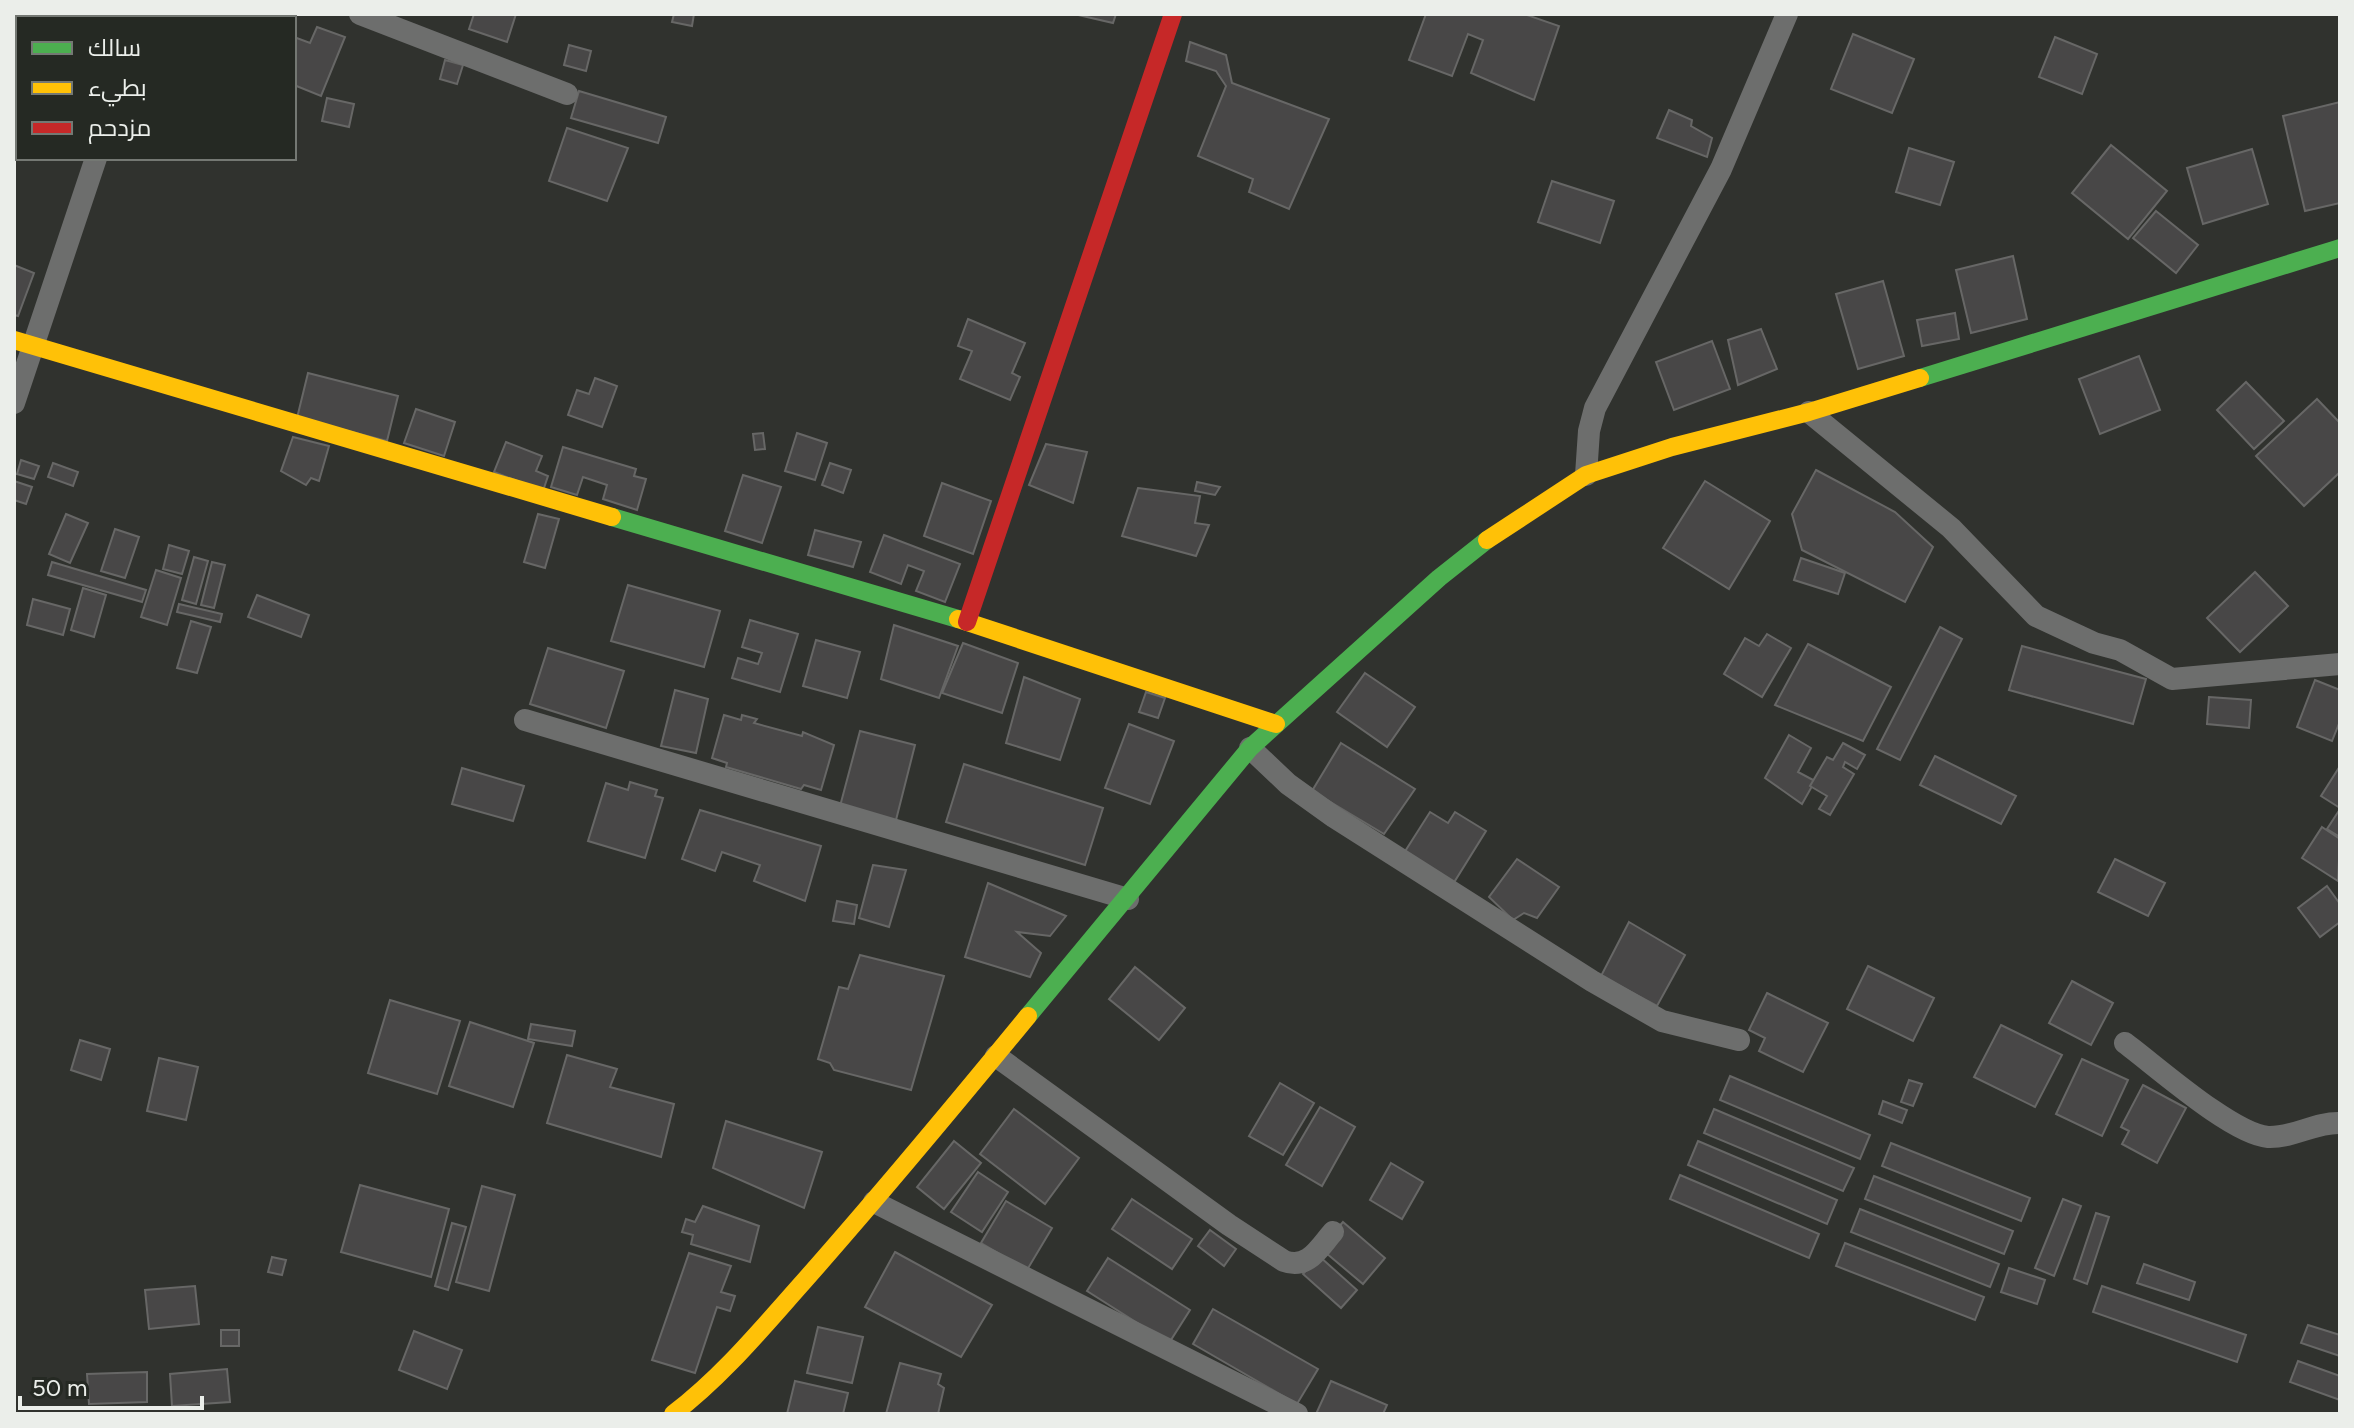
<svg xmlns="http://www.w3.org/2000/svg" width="2354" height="1428" font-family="Figtree,Cairo,sans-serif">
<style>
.building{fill:#484747;stroke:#676766;stroke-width:2}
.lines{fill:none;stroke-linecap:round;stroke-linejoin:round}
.street{stroke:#6d6e6d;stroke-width:22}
.fast{stroke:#4caf50;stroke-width:18}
.slow{stroke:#ffc107;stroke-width:18}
.jam{stroke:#c62828;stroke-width:18}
</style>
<rect width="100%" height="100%" fill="#30322e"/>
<g class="building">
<polygon points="474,14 516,14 507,42 469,29"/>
<polygon points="674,14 694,14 692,26 672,22"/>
<polygon points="1074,14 1116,14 1113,23"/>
<polygon points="1426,14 1524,14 1559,26 1534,100 1471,73 1483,40 1468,34 1452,76 1409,60"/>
<polygon points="317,27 345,37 321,96 294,85 294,37 310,43"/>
<polygon points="1853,34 1914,59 1892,113 1831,89"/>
<polygon points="2055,37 2097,54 2082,94 2039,77"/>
<polygon points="1190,42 1226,55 1232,83 1329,119 1289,209 1249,192 1253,179 1198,156 1226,86 1216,71 1186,61"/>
<polygon points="569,45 591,51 586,71 564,65"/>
<polygon points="445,60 463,65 457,84 440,79"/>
<polygon points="579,91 666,117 658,143 571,118"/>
<polygon points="327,98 354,104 349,127 322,121"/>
<polygon points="2340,102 2340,203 2305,211 2283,116"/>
<polygon points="1669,110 1692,120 1691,126 1712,138 1707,157 1657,138"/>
<polygon points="567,128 628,148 607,201 549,181"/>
<polygon points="2111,145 2167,191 2128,239 2072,193"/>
<polygon points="1909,148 1954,162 1940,205 1896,192"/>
<polygon points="2252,149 2268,204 2203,224 2187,168"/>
<polygon points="1552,181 1614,201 1600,243 1538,222"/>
<polygon points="2156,211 2198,245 2176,273 2133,238"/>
<polygon points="2013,256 2027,319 1971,333 1956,270"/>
<polygon points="14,265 34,273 18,316 14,315"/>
<polygon points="1883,281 1904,356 1858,369 1836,294"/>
<polygon points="1955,313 1959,339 1922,346 1917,320"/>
<polygon points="968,319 1025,343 1012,373 1020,377 1010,400 960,379 972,351 958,346"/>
<polygon points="1761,329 1777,369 1738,385 1728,340"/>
<polygon points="1712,341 1730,389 1674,410 1656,362"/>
<polygon points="2139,356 2160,410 2100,434 2079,379"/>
<polygon points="308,373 398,396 387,441 297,418"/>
<polygon points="595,378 617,386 602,427 568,415 577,390 589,394"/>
<polygon points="2246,382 2284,421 2254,449 2217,410"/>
<polygon points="2317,399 2340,423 2340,472 2304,506 2256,456"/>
<polygon points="416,409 455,422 444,456 404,443"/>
<polygon points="763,433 765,449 755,450 753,434"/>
<polygon points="797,433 827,443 815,480 785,471"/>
<polygon points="293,437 329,446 319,481 311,478 306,485 281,471"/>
<polygon points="506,442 542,456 536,471 548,476 543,491 494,472"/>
<polygon points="1046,444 1087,452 1073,503 1029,485"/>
<polygon points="563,447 636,469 634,476 646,479 637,510 603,499 607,485 583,477 577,495 551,487"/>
<polygon points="21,460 39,466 34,479 17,474"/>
<polygon points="53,463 78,472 73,486 48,477"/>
<polygon points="830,463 851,470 843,493 822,485"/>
<polygon points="1816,470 1895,512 1933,547 1905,602 1802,550 1792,514"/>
<polygon points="743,475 781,487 762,543 725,531"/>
<polygon points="14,481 32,487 26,504 14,500"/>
<polygon points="1705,481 1770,521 1729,589 1663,548"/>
<polygon points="1197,482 1220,487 1215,495 1195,491"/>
<polygon points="942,483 991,501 973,554 924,536"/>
<polygon points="1138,488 1200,496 1195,523 1209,525 1196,556 1122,536"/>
<polygon points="66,514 88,523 70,563 49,554"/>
<polygon points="538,514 559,519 545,568 524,562"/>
<polygon points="115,529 139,537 125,578 101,571"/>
<polygon points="815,530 861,542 853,567 808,555"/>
<polygon points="884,535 960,564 945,602 916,591 924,571 908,565 901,584 870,572"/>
<polygon points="169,545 189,551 182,574 163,569"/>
<polygon points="194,557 208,561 196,604 182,600"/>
<polygon points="1801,558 1845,573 1838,594 1794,580"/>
<polygon points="52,562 146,590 142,602 48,575"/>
<polygon points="212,562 225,565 214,608 201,605"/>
<polygon points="156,570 181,578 167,625 141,617"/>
<polygon points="2255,572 2288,606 2240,652 2207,618"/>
<polygon points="628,585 720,611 704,667 611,641"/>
<polygon points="83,588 106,595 94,637 71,630"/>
<polygon points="257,595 309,615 301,637 248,617"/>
<polygon points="33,599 70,609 63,635 27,625"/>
<polygon points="179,604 222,614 220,622 177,612"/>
<polygon points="750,620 798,634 780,692 732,678 738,658 758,664 762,653 742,647"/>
<polygon points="191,621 211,627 197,673 177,668"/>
<polygon points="894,625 958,646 939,698 881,679"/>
<polygon points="1940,627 1962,639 1900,760 1877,749"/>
<polygon points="1767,634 1791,648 1762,697 1724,674 1745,638 1759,646"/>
<polygon points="816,640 860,652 847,698 803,686"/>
<polygon points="963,643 1018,663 1002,713 942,693"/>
<polygon points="1808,644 1891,687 1863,741 1775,705"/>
<polygon points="2022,646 2146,679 2133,724 2009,690"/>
<polygon points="548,648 624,671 606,728 530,704"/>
<polygon points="1365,673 1415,707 1387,747 1337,712"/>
<polygon points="1024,677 1080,699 1060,760 1006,743"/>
<polygon points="2315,680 2340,690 2340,721 2332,741 2297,727"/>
<polygon points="675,690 708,699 696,753 661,746"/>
<polygon points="1146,692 1165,698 1158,718 1139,712"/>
<polygon points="2209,697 2251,700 2249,728 2207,724"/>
<polygon points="724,715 741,720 742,715 757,719 754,723 802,736 803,732 834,745 821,790 804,785 801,789 726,767 727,763 712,758"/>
<polygon points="1129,724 1174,741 1150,804 1105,788"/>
<polygon points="860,731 915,745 895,824 839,810"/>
<polygon points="1789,735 1811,748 1798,772 1815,781 1802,804 1765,778"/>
<polygon points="1341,743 1415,789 1384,834 1312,791"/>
<polygon points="1843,743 1865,755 1857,769 1845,762 1843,767 1854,774 1830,815 1819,809 1827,796 1810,786 1827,757 1833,760"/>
<polygon points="1935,756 2016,796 2001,824 1920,785"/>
<polygon points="964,764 1103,808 1085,865 946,822"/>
<polygon points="2340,766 2340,808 2321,796"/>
<polygon points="462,768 524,786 513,821 452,804"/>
<polygon points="630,782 657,790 655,796 663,798 645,858 588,841 606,783 628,790"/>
<polygon points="2340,809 2340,837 2327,829"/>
<polygon points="700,810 821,846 805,901 754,881 760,865 722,852 715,871 682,859"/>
<polygon points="1430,812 1448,823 1455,812 1486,831 1453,884 1404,853"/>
<polygon points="2322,827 2340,839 2338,881 2302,858"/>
<polygon points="1517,859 1559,887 1537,918 1524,913 1513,920 1489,897"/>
<polygon points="2115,859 2165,883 2148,916 2098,892"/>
<polygon points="873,865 906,870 889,927 859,918"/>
<polygon points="988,883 1066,916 1050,936 1017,932 1041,953 1030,977 965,957"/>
<polygon points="2327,886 2340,904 2340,922 2320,937 2298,908"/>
<polygon points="837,901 857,905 854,924 833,921"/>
<polygon points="1629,922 1685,955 1657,1006 1601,976"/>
<polygon points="860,955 944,976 911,1090 834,1070 830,1063 818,1059 839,987 848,989"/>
<polygon points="1868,966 1934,998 1913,1041 1847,1009"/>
<polygon points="1135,967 1185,1008 1159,1040 1109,999"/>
<polygon points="2072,981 2113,1003 2091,1045 2049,1023"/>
<polygon points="1767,993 1828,1023 1803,1072 1759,1051 1765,1038 1749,1030"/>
<polygon points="390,1000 460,1021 437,1094 368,1073"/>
<polygon points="470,1022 534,1043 513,1107 449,1086"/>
<polygon points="531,1024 575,1031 572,1046 528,1039"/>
<polygon points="2001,1025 2062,1055 2035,1107 1974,1077"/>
<polygon points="80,1040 110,1049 101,1080 71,1070"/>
<polygon points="567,1055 617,1069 610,1087 674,1104 661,1157 547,1123"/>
<polygon points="159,1058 198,1067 186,1120 147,1111"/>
<polygon points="2082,1059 2128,1080 2102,1136 2056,1114"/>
<polygon points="1730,1076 1870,1135 1860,1159 1720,1100"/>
<polygon points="1909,1080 1922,1084 1913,1106 1901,1102"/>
<polygon points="1280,1083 1314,1103 1283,1155 1249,1136"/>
<polygon points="2143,1085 2186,1108 2157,1163 2122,1144 2129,1131 2121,1127"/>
<polygon points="1883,1101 1907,1110 1902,1123 1879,1114"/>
<polygon points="1320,1107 1355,1127 1322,1186 1286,1165"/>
<polygon points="1014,1109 1079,1158 1045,1204 980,1154"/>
<polygon points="1714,1109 1854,1168 1843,1191 1704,1133"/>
<polygon points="726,1121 822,1152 804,1208 713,1168"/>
<polygon points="954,1141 981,1163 944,1209 917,1187"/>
<polygon points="1698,1141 1837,1200 1827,1224 1688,1165"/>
<polygon points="1891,1143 2030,1198 2021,1221 1882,1166"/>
<polygon points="1391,1163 1423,1182 1402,1219 1370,1200"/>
<polygon points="978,1172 1008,1192 982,1232 951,1212"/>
<polygon points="1680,1175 1819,1234 1809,1258 1670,1199"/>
<polygon points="1874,1176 2013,1231 2004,1254 1865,1199"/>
<polygon points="360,1185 449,1209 431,1277 341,1252"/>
<polygon points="482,1186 515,1195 489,1291 456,1282"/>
<polygon points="1132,1199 1192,1239 1172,1269 1112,1229"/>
<polygon points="2063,1199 2081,1206 2054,1276 2035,1268"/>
<polygon points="1006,1201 1052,1228 1027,1270 981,1243"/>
<polygon points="703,1206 759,1226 750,1262 691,1244 693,1235 682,1232 686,1219 695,1222"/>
<polygon points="1860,1209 1999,1264 1990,1287 1851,1232"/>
<polygon points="2096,1213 2109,1217 2087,1284 2074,1279"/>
<polygon points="1343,1222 1385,1258 1363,1284 1320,1248"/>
<polygon points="452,1223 466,1227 448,1290 435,1286"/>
<polygon points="1210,1230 1236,1249 1224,1266 1198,1246"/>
<polygon points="1845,1243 1984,1297 1975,1320 1836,1266"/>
<polygon points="895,1252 992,1305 961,1357 865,1307"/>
<polygon points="689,1253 731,1266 721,1292 735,1296 730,1311 717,1307 695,1373 652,1360"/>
<polygon points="1319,1256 1357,1290 1341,1308 1303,1274"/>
<polygon points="272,1257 286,1260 282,1275 268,1272"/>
<polygon points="1108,1258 1190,1310 1169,1343 1087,1291"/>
<polygon points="2144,1264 2195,1282 2189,1300 2137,1283"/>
<polygon points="2009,1268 2045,1280 2037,1304 2001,1292"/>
<polygon points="195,1286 199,1324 149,1329 145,1290"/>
<polygon points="2102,1286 2246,1335 2237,1362 2093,1312"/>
<polygon points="1213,1309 1318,1369 1297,1404 1193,1344"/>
<polygon points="2308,1325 2340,1335 2340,1356 2301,1343"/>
<polygon points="818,1327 863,1337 852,1383 807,1373"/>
<rect x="221" y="1330" width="18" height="16"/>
<polygon points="414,1331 462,1350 447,1389 399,1370"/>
<polygon points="2298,1361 2340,1376 2340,1400 2290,1382"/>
<polygon points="900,1363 941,1374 938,1384 944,1388 938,1414 886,1414"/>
<polygon points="227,1369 230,1402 172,1406 170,1374"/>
<polygon points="147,1372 147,1402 89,1404 87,1374"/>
<polygon points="795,1381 848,1393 843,1414 787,1414"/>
<polygon points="1331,1381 1387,1405 1383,1414 1316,1414"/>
</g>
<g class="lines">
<g class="street">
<polyline points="360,14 567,94"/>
<polyline points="143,18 145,14"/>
<polyline points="14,403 96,158"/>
<polyline points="1809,412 1951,528 2036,616 2094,643 2120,650 2172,679 2340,664"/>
<polyline points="1586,475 1589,431 1595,408 1721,169 1787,14"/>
<polyline points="525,720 1128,899"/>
<polyline points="1250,748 1288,784 1334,817 1592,981 1662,1021 1739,1040"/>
<path d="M2125,1043C2156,1066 2232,1134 2268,1137C2294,1138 2315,1122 2340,1123"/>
<path d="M996,1056L1229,1225L1284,1261C1308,1270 1319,1248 1333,1232"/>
<polyline points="874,1202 1297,1414"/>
</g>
<g class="fast">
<polyline points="1920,378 2340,248"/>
<polyline points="612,517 958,619"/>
<polyline points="1028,1016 1250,748 1439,578 1487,540"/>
</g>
<g class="slow">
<polyline points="14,340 612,517"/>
<polyline points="1487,540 1586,475 1672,447 1809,412 1920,378"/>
<polyline points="958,619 1276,724"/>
<path d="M673,1414C723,1376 763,1327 805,1280C881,1194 955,1105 1028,1016"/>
</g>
<polyline class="jam" points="967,622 1173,14"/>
</g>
<rect width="2354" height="1428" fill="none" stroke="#ebeeea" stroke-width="32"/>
<rect x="16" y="16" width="280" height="144" fill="#252923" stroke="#747873" stroke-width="2"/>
<rect x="32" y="42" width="40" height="12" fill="#4caf50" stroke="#747873" stroke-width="2"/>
<text x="88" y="56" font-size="24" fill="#ebeeea">سالك</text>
<rect x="32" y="82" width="40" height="12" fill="#ffc107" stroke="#747873" stroke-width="2"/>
<text x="88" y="96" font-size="24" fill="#ebeeea">بطيء</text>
<rect x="32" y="122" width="40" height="12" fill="#c62828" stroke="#747873" stroke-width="2"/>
<text x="88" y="136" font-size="24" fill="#ebeeea">مزدحم</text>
<path d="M20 1396v12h182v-12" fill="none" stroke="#ebeeea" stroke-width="4"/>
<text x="32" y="1396" font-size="24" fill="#ebeeea" stroke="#252923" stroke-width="6" paint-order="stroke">50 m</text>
</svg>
